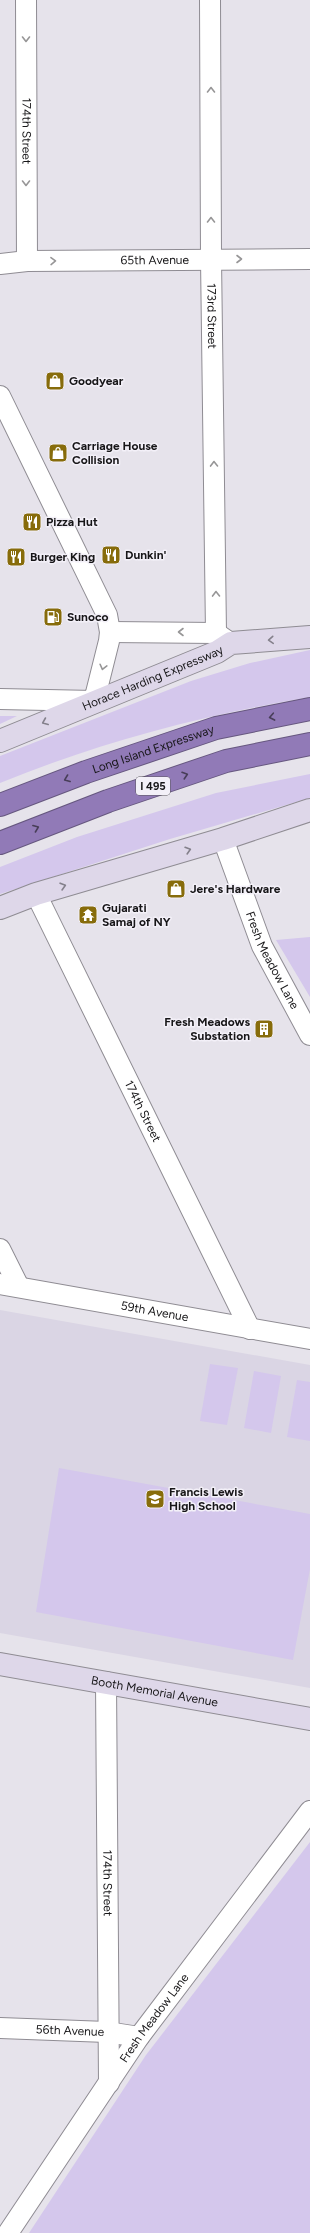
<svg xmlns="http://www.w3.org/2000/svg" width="310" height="2233" font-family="Figtree,sans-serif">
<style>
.built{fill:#dad5e4}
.green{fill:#d4c7ec}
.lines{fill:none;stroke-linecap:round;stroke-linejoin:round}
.street-casing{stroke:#8f8c93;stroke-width:22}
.secondary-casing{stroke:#8f8c93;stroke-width:24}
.highway-casing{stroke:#66577f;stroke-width:24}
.street{stroke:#fff;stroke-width:20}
.secondary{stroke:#ded7e9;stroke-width:22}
.highway{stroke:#917ab7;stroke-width:22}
.oneway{stroke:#979697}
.oneway2{stroke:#84808b}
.oneway3{stroke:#483e58}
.labels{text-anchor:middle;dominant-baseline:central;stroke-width:3;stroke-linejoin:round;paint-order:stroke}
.shield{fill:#f3f0f8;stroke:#59575b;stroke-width:1}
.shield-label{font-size:11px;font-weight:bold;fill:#171618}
.street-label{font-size:12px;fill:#171618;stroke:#f3f0f8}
.poi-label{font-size:12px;font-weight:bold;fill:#171618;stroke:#f3f0f8;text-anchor:start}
</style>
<rect width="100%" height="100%" fill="#e6e3eb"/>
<polygon class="built" points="0,1310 310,1365 310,1688 0,1633"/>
<g class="green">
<path d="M310,650V697C204,715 100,742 0,783V756L191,681L250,663Z"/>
<polygon points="0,716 17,716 0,724"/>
<polygon points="310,774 310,798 170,839 0,894 0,867 77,837 216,793"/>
<polygon points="310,937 310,997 276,940"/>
<polygon points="210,1364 238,1368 227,1425 200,1421"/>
<polygon points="254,1371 281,1376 271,1433 244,1428"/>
<polygon points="297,1380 310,1382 310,1441 287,1437"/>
<polygon points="59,1468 310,1514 310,1569 293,1660 36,1612"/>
<polygon points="310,1842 310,2233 29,2233 146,2055"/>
</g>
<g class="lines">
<defs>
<g id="street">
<path id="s1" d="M26,0L27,261"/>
<path id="s2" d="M210,0L211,259L216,633"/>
<path id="s3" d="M0,264L27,261L310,259"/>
<polyline points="0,396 107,615 110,632 109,641 94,701 0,699"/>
<polyline points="110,632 216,633 226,640"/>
<path id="s4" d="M223,839L262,946L310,1035"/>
<path id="s5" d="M36,894L250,1329"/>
<polyline points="0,1249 19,1287"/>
<path id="s6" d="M0,1284L310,1339"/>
<path id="s7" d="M106,1682L109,2083"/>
<path id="s8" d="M0,2028L107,2032L139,2037"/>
<path id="s9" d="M8,2233L139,2037L310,1811"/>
</g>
<g id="secondary">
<path id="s10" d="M0,741L217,652L231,643L310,637"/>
<polyline points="0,908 36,894 223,839 310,810"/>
<path id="s11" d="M0,1664L310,1719"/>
</g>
<g id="highway">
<path id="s12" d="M0,805L86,772L216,728L310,709"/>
<polyline points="0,843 108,801 226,761 310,744"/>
</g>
</defs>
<use href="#street" class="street-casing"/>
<use href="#secondary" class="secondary-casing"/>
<use href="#highway" class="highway-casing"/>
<use href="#street" class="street"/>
<use href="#secondary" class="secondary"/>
<use href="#highway" class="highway"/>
</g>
<defs><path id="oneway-chevron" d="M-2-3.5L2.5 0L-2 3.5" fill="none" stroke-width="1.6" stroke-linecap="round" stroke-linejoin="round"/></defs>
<g class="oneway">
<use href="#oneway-chevron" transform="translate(26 39) rotate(90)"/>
<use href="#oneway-chevron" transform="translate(211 90) rotate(-90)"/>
<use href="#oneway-chevron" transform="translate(26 183) rotate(90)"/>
<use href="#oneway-chevron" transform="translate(211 220) rotate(-90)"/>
<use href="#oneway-chevron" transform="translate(239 259)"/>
<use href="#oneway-chevron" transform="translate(53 261) rotate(-1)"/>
<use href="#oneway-chevron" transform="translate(214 464) rotate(-91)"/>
<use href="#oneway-chevron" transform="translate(216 594) rotate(-91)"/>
<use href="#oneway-chevron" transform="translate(181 632) rotate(-180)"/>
<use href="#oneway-chevron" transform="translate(103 667) rotate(104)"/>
</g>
<g class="oneway2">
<use href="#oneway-chevron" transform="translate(271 640) rotate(176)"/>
<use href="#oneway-chevron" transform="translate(45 722) rotate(157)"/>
<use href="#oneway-chevron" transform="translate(188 850) rotate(-17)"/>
<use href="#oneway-chevron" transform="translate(63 886) rotate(-16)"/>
</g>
<g class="oneway3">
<use href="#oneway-chevron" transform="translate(272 717) rotate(169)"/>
<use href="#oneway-chevron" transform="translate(185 775) rotate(-18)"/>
<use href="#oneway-chevron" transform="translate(67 779) rotate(159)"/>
<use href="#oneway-chevron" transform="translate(36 828) rotate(-21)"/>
</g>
<defs>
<symbol id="shop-square" viewBox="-11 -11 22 22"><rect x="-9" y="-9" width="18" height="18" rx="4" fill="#876c0b" stroke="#f3f0f8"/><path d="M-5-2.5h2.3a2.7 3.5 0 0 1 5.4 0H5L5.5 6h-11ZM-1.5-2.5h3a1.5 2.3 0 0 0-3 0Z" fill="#fff"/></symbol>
<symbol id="restaurant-square" viewBox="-11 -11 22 22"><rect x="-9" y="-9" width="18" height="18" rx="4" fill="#876c0b" stroke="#f3f0f8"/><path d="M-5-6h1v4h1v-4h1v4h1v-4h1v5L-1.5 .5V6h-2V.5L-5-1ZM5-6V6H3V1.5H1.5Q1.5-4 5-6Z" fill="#fff"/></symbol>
<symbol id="fuel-square" viewBox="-11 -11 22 22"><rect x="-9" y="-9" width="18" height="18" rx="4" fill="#876c0b" stroke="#f3f0f8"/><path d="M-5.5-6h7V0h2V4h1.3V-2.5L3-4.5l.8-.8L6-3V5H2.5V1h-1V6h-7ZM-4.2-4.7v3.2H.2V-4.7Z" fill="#fff"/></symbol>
<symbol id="temple-square" viewBox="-11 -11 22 22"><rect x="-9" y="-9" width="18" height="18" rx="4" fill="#876c0b" stroke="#f3f0f8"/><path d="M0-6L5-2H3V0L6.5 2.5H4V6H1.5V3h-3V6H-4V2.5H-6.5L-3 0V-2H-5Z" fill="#fff"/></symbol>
<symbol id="building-square" viewBox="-11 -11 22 22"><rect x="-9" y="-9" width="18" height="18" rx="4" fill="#876c0b" stroke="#f3f0f8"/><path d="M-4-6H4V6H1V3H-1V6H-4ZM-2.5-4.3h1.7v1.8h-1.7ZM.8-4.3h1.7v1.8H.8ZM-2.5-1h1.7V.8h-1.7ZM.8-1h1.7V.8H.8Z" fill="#fff"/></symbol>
<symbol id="school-square" viewBox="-11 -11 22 22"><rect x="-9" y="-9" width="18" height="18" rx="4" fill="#876c0b" stroke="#f3f0f8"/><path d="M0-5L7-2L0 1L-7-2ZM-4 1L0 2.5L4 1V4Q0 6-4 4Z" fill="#fff"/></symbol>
</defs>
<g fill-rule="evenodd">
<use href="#shop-square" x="44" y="370" width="22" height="22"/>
<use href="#shop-square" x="47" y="442" width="22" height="22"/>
<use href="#restaurant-square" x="21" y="511" width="22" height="22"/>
<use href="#restaurant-square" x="100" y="544" width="22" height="22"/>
<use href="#restaurant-square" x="5" y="546" width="22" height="22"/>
<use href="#fuel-square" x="42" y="606" width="22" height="22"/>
<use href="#shop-square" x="165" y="878" width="22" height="22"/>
<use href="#temple-square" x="77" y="904" width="22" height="22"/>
<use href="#building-square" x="253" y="1018" width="22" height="22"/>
<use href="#school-square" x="144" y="1488" width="22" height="22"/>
</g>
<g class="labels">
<rect class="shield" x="136" y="777" width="34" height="18" rx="3"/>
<g class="shield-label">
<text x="153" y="786">I 495</text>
</g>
<g class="street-label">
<text stroke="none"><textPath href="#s1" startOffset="131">174th Street</textPath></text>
<text stroke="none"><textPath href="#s3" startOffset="155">65th Avenue</textPath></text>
<text stroke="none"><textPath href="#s2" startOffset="316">173rd Street</textPath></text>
<text stroke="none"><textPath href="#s10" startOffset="165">Horace Harding Expressway</textPath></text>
<text stroke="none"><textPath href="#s12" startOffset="163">Long Island Expressway</textPath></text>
<text stroke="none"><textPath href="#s4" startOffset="131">Fresh Meadow Lane</textPath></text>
<text stroke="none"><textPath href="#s5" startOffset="242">174th Street</textPath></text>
<text stroke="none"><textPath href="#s6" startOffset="157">59th Avenue</textPath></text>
<text stroke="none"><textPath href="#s11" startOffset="157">Booth Memorial Avenue</textPath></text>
<text stroke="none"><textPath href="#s7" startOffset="201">174th Street</textPath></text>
<text stroke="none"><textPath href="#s9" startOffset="260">Fresh Meadow Lane</textPath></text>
<text stroke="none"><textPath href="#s8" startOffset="70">56th Avenue</textPath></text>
</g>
<g class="poi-label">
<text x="69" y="381">Goodyear</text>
<text x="72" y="446">Carriage House<tspan x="72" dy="14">Collision</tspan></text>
<text x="46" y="522">Pizza Hut</text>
<text x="125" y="555">Dunkin'</text>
<text x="30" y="557">Burger King</text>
<text x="67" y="617">Sunoco</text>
<text x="190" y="889">Jere's Hardware</text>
<text x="102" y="908">Gujarati<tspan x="102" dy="14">Samaj of NY</tspan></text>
<text x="250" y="1022" text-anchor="end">Fresh Meadows<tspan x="250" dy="14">Substation</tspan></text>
<text x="169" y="1492">Francis Lewis<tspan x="169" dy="14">High School</tspan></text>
</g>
</g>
</svg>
